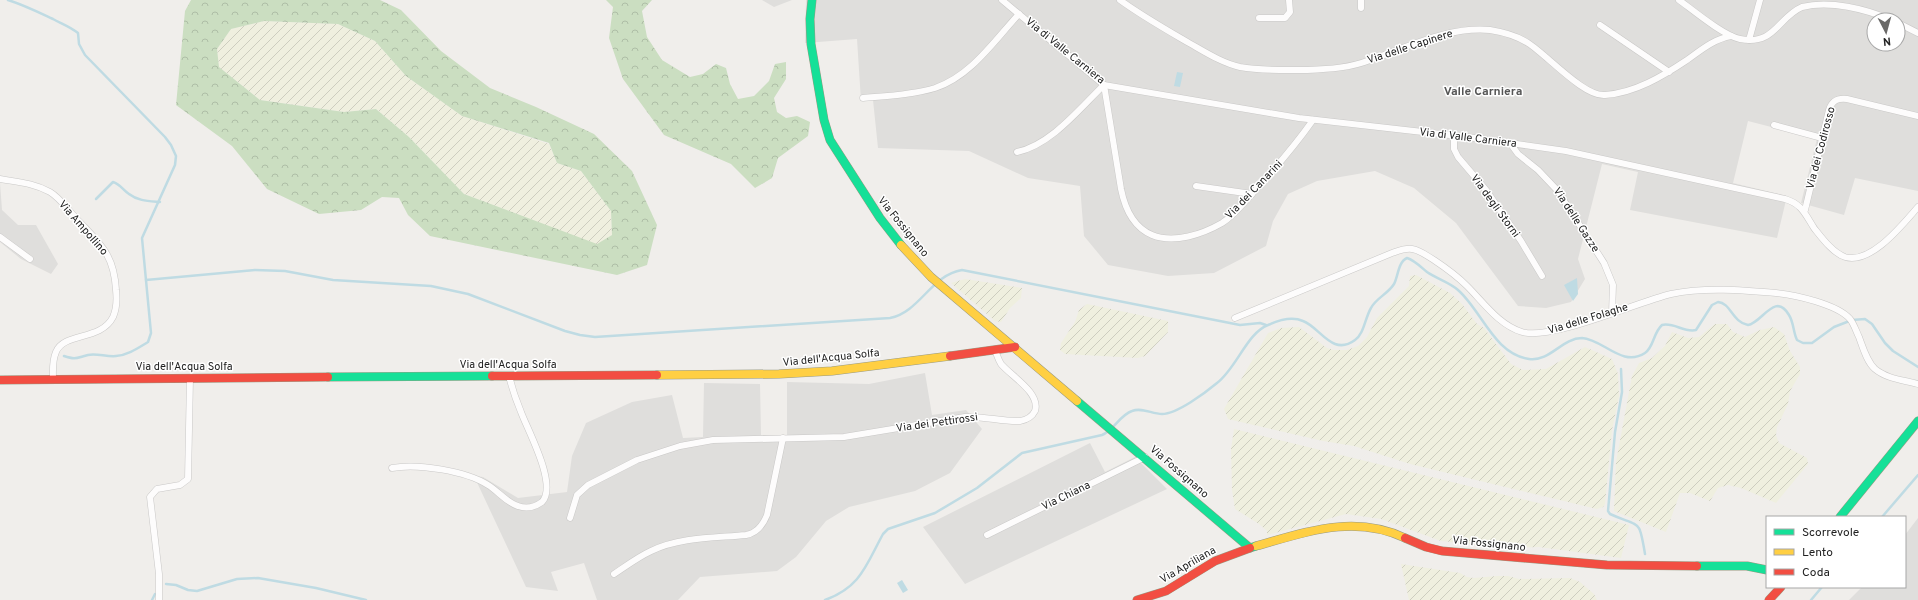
<svg xmlns="http://www.w3.org/2000/svg" width="1918" height="600" font-family="Overpass,sans-serif">
<style>
.residential{fill:#dfdedc;fill-rule:evenodd}
.farmland{fill:url(#farmland-furrows)}
.forest{fill:url(#forest-crowns);fill-rule:evenodd}
.water{fill:#bfdbe3}
.lines{fill:none;stroke-linecap:round;stroke-linejoin:round}
.stream{stroke:#bfdbe3;stroke-width:2.5}
.street-casing{stroke:#c9c8c7;stroke-width:7}
.fast-casing{stroke:#999a82;stroke-width:9}
.slow-casing{stroke:#999a82;stroke-width:9}
.jam-casing{stroke:#999a82;stroke-width:9}
.street{stroke:#fdfcfc;stroke-width:6}
.fast{stroke:#16e098;stroke-width:8}
.slow{stroke:#ffcf43;stroke-width:8}
.jam{stroke:#f24e42;stroke-width:8}
.labels{text-anchor:middle;dominant-baseline:central;stroke-width:3;stroke-linejoin:round;paint-order:stroke}
.street-label{font-size:11px;fill:#222;stroke:#fff}
.neighbourhood-label{font-size:12px;font-weight:bold;fill:#555;stroke:#fff}
</style>
<defs>
<pattern id="farmland-furrows" width="10" height="10" patternUnits="userSpaceOnUse"><rect width="10" height="10" fill="#efefdf"/><path d="M-1 1l2-2M0 10L10 0M9 11l2-2" fill="none" stroke="#cdcdbf"/></pattern>
<pattern id="forest-crowns" width="20" height="18" patternUnits="userSpaceOnUse"><rect width="20" height="18" fill="#cbdec1"/><path d="M2 6a3 3 0 1 1 6 0M12 15a3 3 0 1 1 6 0" fill="none" stroke="#aebea6"/></pattern>
</defs>
<rect width="100%" height="100%" fill="#f0eeeb"/>
<g class="residential">
<polygon points="762,0 792,0 774,7"/>
<path d="M806,0H1918V191L1855,178L1844,215L1801,203L1817,139L1748,121L1733,183L1787,196L1777,238L1630,210L1638,172L1602,164L1578,259L1585,279L1571,302L1546,308L1518,306L1456,223L1414,188L1375,171L1317,181L1288,194L1273,221L1266,246L1214,273L1168,276L1108,265L1084,236L1080,186L1028,178L969,151L878,148L873,100L861,101L857,39L805,43ZM1874,20H1898V44H1874Z"/>
<polygon points="0,183 2,210 18,225 36,225 58,264 51,274 21,259 0,242"/>
<polygon points="925,373 932,415 966,410 982,429 950,473 915,491 849,507 826,521 796,557 777,571 700,577 678,600 597,600 584,563 551,572 558,591 526,587 474,476 483,477 518,498 567,492 572,456 586,423 632,402 672,395 683,438 703,437 704,383 760,384 761,435 787,436 787,382 869,384"/>
<polygon points="1090,443 1105,472 1135,457 1167,489 965,584 923,527"/>
<polygon points="1918,518 1918,600 1849,600 1862,587 1905,587 1905,535"/>
</g>
<g class="farmland">
<polygon points="264,21 338,24 375,41 406,76 462,116 549,144 557,163 581,171 611,211 612,235 597,245 464,194 409,137 376,109 344,112 260,100 219,67 217,49 231,29"/>
<polygon points="1416,275 1450,293 1462,304 1477,324 1484,328 1511,364 1523,370 1546,369 1585,347 1612,359 1618,374 1619,396 1612,430 1605,504 1603,507 1597,509 1410,464 1354,446 1323,441 1228,419 1224,409 1268,333 1281,328 1299,327 1327,348 1334,350 1347,350 1358,346 1367,337 1377,318 1409,286 1410,276"/>
<polygon points="965,279 1022,288 1021,298 1010,308 1001,322 995,321 951,283"/>
<polygon points="1087,304 1168,321 1168,332 1145,356 1138,358 1065,354 1060,350 1061,343 1075,322 1079,310"/>
<polygon points="1715,324 1727,324 1733,332 1745,337 1760,330 1774,327 1784,334 1790,351 1800,367 1800,374 1790,391 1788,404 1777,427 1776,435 1779,443 1807,458 1808,464 1776,503 1741,488 1728,485 1718,488 1710,501 1690,493 1680,493 1666,532 1614,511 1616,462 1632,376 1639,363 1652,358 1665,346 1672,332 1688,338 1699,337"/>
<polygon points="1234,429 1629,525 1621,558 1539,547 1511,548 1441,541 1381,519 1346,514 1267,535 1267,531 1259,524 1235,509 1232,490 1231,449"/>
<polygon points="1401,564 1460,573 1467,577 1474,578 1497,576 1508,576 1519,579 1570,578 1580,582 1594,594 1597,600 1409,600"/>
</g>
<g class="forest">
<path d="M191,0H380L401,10L441,51L490,88L536,107L594,134L632,171L657,225L647,265L617,275L430,236L408,215L399,198L382,197L361,210L319,214L267,189L232,146L176,105L185,11ZM264,21L338,24L375,41L406,76L462,116L549,143L557,163L581,171L611,211L612,235L597,244L464,194L409,137L376,109L344,112L260,100L219,67L217,49L231,29Z"/>
<polygon points="606,0 652,0 642,11 647,37 662,60 690,77 703,74 716,64 726,68 730,84 738,99 754,96 769,81 775,64 786,62 786,79 774,98 777,112 786,118 797,116 810,122 808,136 778,158 772,178 755,188 731,164 664,135 623,79 609,38 613,7"/>
</g>
<g class="water">
<polygon points="1177,72 1183,73 1180,87 1174,86"/>
<polygon points="1577,278 1578,294 1573,301 1564,285"/>
<polygon points="902,580 908,590 903,593 897,583"/>
</g>
<g class="lines">
<g class="stream">
<path d="M8,0C24,5 38,12 53,19C62,24 69,26 78,33L79,44L85,55L165,137L171,145L176,156L175,165L142,238L151,333L148,342C138,348 128,355 116,356C107,357 96,353 88,355C76,358 76,360 64,356"/>
<path d="M96,199L113,182C120,184 123,190 129,194C138,201 148,201 160,202"/>
<path d="M146,280L255,270L285,271L333,280L431,286L468,294L565,331L580,335L595,337L890,318C920,312 931,275 962,270L1240,325L1260,323L1266,325"/>
<path d="M1621,369L1622,392L1615,432L1608,511L1610,514C1641,528 1639,518 1645,554"/>
<polyline points="1882,517 1918,475"/>
<polyline points="166,584 176,585 188,590 197,591 237,579 258,578 316,588 366,600"/>
<polyline points="152,600 155,594"/>
<path d="M825,600C861,587 866,565 883,534L888,529L935,513L977,488L1022,453L1102,435C1114,430 1120,415 1132,411C1142,407 1152,414 1162,414C1177,414 1205,393 1217,383C1236,369 1247,333 1268,325C1279,320 1292,316 1303,321C1320,327 1332,357 1355,340C1364,334 1365,318 1371,308C1376,298 1388,294 1394,284C1398,277 1398,262 1407,258C1414,260 1421,267 1427,272C1437,279 1449,282 1458,290C1482,311 1494,354 1529,359C1550,362 1562,338 1582,338C1603,339 1622,368 1645,353C1654,347 1653,333 1662,325C1674,322 1684,333 1696,330L1712,305L1718,302C1731,303 1732,322 1748,325C1762,323 1775,291 1789,315C1794,323 1793,332 1797,340L1803,343H1812L1834,327L1852,320L1865,319L1872,324L1885,343L1893,351L1918,367"/>
<polyline points="1811,600 1822,587"/>
</g>
<defs>
<g id="street">
<path d="M1002,0L1104,85L1299,118L1467,137L1566,151L1785,199C1802,204 1805,214 1814,228C1822,238 1833,253 1845,257C1871,265 1903,224 1918,207"/>
<path d="M1120,0C1142,16 1165,29 1189,43C1205,52 1222,63 1240,67C1262,71 1285,70 1307,70C1329,69 1350,68 1370,60C1408,47 1450,26 1490,30C1503,32 1517,36 1528,43C1547,55 1584,97 1605,95C1635,93 1663,76 1687,60C1701,50 1714,39 1731,36"/>
<polyline points="1361,0 1361,8"/>
<path d="M1679,0C1694,11 1724,36 1740,39C1775,46 1778,17 1802,7C1830,0 1866,9 1891,20"/>
<polyline points="1259,18 1285,18 1290,12 1289,0"/>
<polyline points="1898,23 1918,33"/>
<polyline points="1600,25 1669,72"/>
<polyline points="1749,40 1760,0"/>
<path d="M1104,85L1121,189C1125,209 1133,227 1152,235C1174,244 1203,234 1222,223C1233,216 1242,205 1251,195C1273,171 1294,147 1313,120"/>
<path d="M863,98C886,96 912,95 935,88C971,76 994,41 1019,14"/>
<polyline points="1774,125 1822,138"/>
<polyline points="1454,135 1454,149 1458,157 1486,190 1521,241 1542,276"/>
<polyline points="1510,143 1518,154 1538,170 1557,190 1604,263 1613,285 1612,313"/>
<path d="M1017,152C1051,145 1080,108 1104,85"/>
<path d="M0,179C17,182 34,183 50,192C60,198 68,210 76,218C99,243 114,253 116,290C117,299 117,308 113,317C101,341 64,332 56,352C52,361 53,370 53,379"/>
<polyline points="1196,186 1252,194"/>
<path d="M1805,210L1829,110C1832,100 1838,98 1847,99L1918,116"/>
<polyline points="0,237 30,259"/>
<path d="M1235,318L1392,253C1398,251 1405,248 1412,249C1420,250 1427,256 1434,260C1446,268 1457,276 1467,286C1484,303 1499,325 1522,332C1551,341 1637,302 1671,294C1704,287 1742,290 1776,293C1795,295 1837,304 1850,319C1854,324 1856,331 1859,337C1863,348 1867,362 1875,369C1887,379 1904,380 1918,384"/>
<path d="M392,468C417,463 466,471 488,485C498,491 507,503 518,506C526,509 535,507 542,502C558,485 528,431 521,412C516,400 512,388 509,376"/>
<path d="M570,518L577,495L588,485L637,460L680,446L713,440L844,437L965,417C984,416 1003,422 1020,421C1026,420 1032,417 1035,411C1041,393 1011,376 1001,364C998,359 997,355 995,350"/>
<polyline points="987,535 1145,457"/>
<path d="M614,574C626,566 638,557 651,551C680,537 715,538 746,535C757,533 763,525 767,515L783,438"/>
<polyline points="159,600 159,574 150,497 157,489 180,485 188,479 190,378"/>
</g>
<g id="fast">
<polyline points="812,0 810,19 811,44 824,120 830,140 880,218 901,245"/>
<polyline points="328,377 492,376"/>
<polyline points="1077,401 1250,548 1256,546"/>
<polyline points="1840,517 1918,421"/>
<polyline points="1697,566 1747,566 1767,570"/>
</g>
<g id="slow">
<polyline points="901,245 931,277 1077,401"/>
<polyline points="657,375 779,374 832,371 950,356"/>
<path d="M1256,546C1307,532 1354,514 1405,538"/>
</g>
<g id="jam">
<polyline points="950,356 1015,347"/>
<polyline points="492,376 657,375"/>
<polyline points="0,380 328,377"/>
<polyline points="1405,538 1426,547 1442,551 1607,565 1697,566"/>
<polyline points="1137,600 1166,591 1215,561 1250,548"/>
<polyline points="1769,600 1781,587"/>
</g>
</defs>
<use href="#street" class="street-casing"/>
<use href="#fast" class="fast-casing"/>
<use href="#slow" class="slow-casing"/>
<use href="#jam" class="jam-casing"/>
<use href="#street" class="street"/>
<use href="#fast" class="fast"/>
<use href="#slow" class="slow"/>
<use href="#jam" class="jam"/>
</g>
<g class="labels">
<g class="street-label">
<text transform="translate(1410 47) rotate(-18)">Via delle Capinere</text>
<text transform="translate(1065 51) rotate(39)">Via di Valle Carniera</text>
<text transform="translate(1468 138) rotate(7)">Via di Valle Carniera</text>
<text transform="translate(1821 148) rotate(-75)">Via dei Codirosso</text>
<text transform="translate(1254 190) rotate(-46)">Via dei Canarini</text>
<text transform="translate(1495 206) rotate(54)">Via degli Storni</text>
<text transform="translate(1576 220) rotate(57)">Via delle Gazze</text>
<text transform="translate(903 227) rotate(51)">Via Fossignano</text>
<text transform="translate(83 228) rotate(49)">Via Ampollino</text>
<text transform="translate(1588 319) rotate(-17)">Via delle Folaghe</text>
<text transform="translate(831 358) rotate(-6)">Via dell'Acqua Solfa</text>
<text x="508" y="365">Via dell'Acqua Solfa</text>
<text x="184" y="367">Via dell'Acqua Solfa</text>
<text transform="translate(937 423) rotate(-8)">Via dei Pettirossi</text>
<text transform="translate(1179 472) rotate(41)">Via Fossignano</text>
<text transform="translate(1066 496) rotate(-26)">Via Chiana</text>
<text transform="translate(1489 544) rotate(6)">Via Fossignano</text>
<text transform="translate(1188 565) rotate(-30)">Via Apriliana</text>
</g>
<g class="neighbourhood-label">
<text x="1483" y="92">Valle Carniera</text>
</g>
</g>
<rect x="1766" y="516" width="140" height="72" fill="#ffffff" stroke="#a7a7a7"/>
<rect x="1774" y="529" width="20" height="6" fill="#16e098" stroke="#a7a7a7"/>
<text x="1802" y="536" font-size="12" fill="#222222">Scorrevole</text>
<rect x="1774" y="549" width="20" height="6" fill="#ffcf43" stroke="#a7a7a7"/>
<text x="1802" y="556" font-size="12" fill="#222222">Lento</text>
<rect x="1774" y="569" width="20" height="6" fill="#f24e42" stroke="#a7a7a7"/>
<text x="1802" y="576" font-size="12" fill="#222222">Coda</text>
<g transform="translate(1886 32) rotate(174)"><circle r="19" fill="#ffffff" stroke="#a7a7a7"/>
<path d="M0-3L7 15L0 10L-7 15Z" fill="#6a6968"/>
<text y="-6" font-size="11" font-weight="bold" text-anchor="middle" fill="#222222">N</text>
</g>
</svg>
